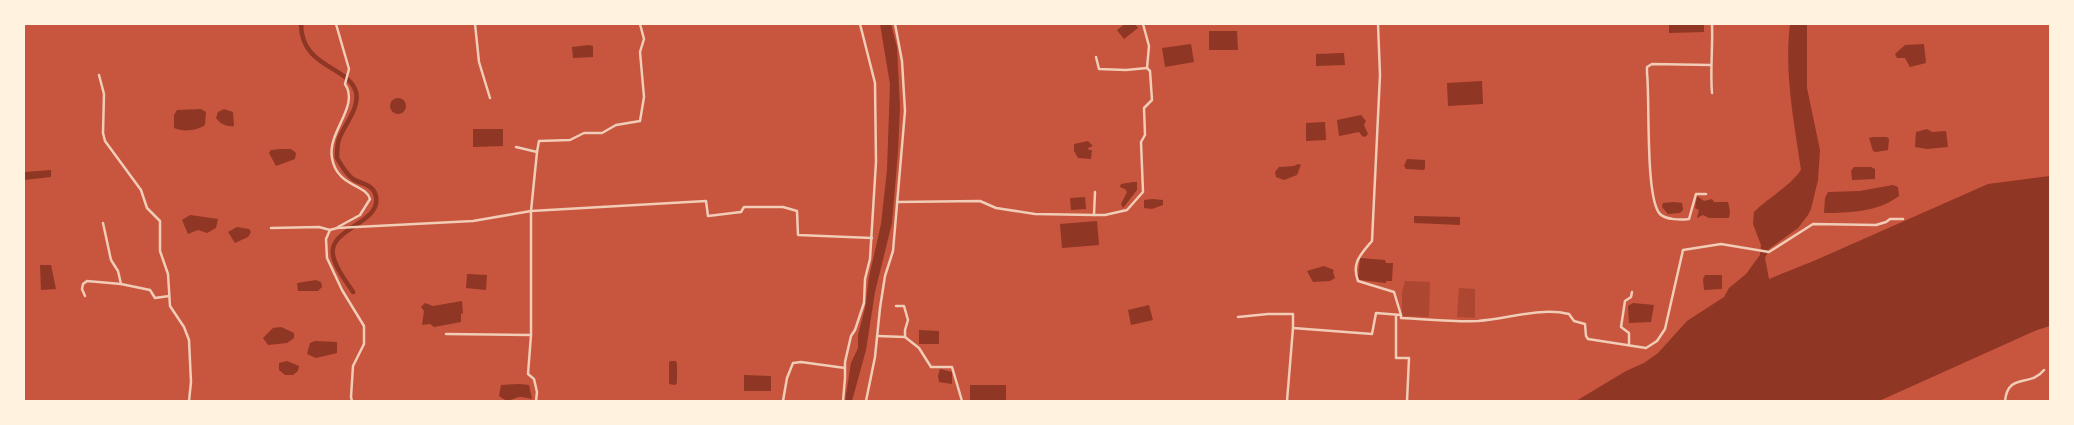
<svg xmlns="http://www.w3.org/2000/svg" width="2074" height="425" font-family="'Golos Text',sans-serif">
<style>
.green{fill:#ae4732}
.water{fill:#8f3625}
.lines{fill:none;stroke-linecap:round;stroke-linejoin:round}
.canal{stroke:#8f3625;stroke-width:4.5}
.minor{stroke:#f1ccb7;stroke-width:2.5}
</style>
<rect width="100%" height="100%" fill="#c8553d"/>
<g class="green">
<polygon points="1405,281 1430,282 1429,317 1402,316 1402,292"/>
<polygon points="1459,288 1475,289 1475,318 1457,317"/>
</g>
<g class="water">
<polygon points="880,24 891,24 897,47 900,107 898,152 892,223 875,292 866,350 852,401 845,401 851,363 858,348 858,335 865,308 869,277 881,224 887,170 890,84"/>
<polygon points="1125,24 1135,24 1138,28 1124,39 1117,30"/>
<polygon points="1669,24 1704,24 1704,32 1669,33"/>
<path d="M1790,24H1807V88L1820,150L1818,180L1811,209L1808,215L1798,228L1769,249L1765,258L1769,279L1816,260L1988,184L2050,176V326L2037,330L1879,401H1576L1626,371L1644,363L1658,353L1687,321L1724,297L1729,288L1746,274L1760,255L1761,245L1753,224L1754,212C1769,197 1789,187 1801,170C1794,121 1784,73 1790,24Z"/>
<polygon points="1209,31 1237,31 1238,50 1209,50"/>
<polygon points="1191,44 1194,62 1165,67 1162,48"/>
<polygon points="1924,44 1926,63 1910,67 1905,58 1897,58 1895,54 1905,45"/>
<polygon points="589,45 593,46 593,57 573,58 572,47"/>
<polygon points="1344,53 1345,65 1316,66 1316,54"/>
<polygon points="1482,81 1483,104 1448,106 1447,83"/>
<circle cx="398" cy="106" r="8"/>
<path d="M201,109L206,112L205,125C197,131 182,132 174,128V115L177,110Z"/>
<path d="M224,109L233,112L234,126C227,127 220,124 216,118L218,112Z"/>
<polygon points="1361,115 1366,121 1364,125 1368,134 1365,137 1362,136 1359,132 1339,136 1337,120"/>
<polygon points="1325,122 1326,140 1306,141 1306,123"/>
<polygon points="473,129 503,129 503,146 473,147"/>
<polygon points="1927,129 1932,132 1946,131 1948,147 1927,149 1915,147 1916,132"/>
<polygon points="1874,137 1887,137 1889,139 1888,150 1876,152 1873,151 1869,138"/>
<polygon points="1088,141 1093,146 1088,148 1089,150 1092,150 1091,159 1078,158 1074,151 1074,144"/>
<polygon points="280,149 291,149 296,153 295,159 276,166 269,153 271,150"/>
<polygon points="1407,159 1425,160 1425,168 1424,170 1406,169 1404,166"/>
<polygon points="1298,164 1301,165 1297,175 1284,180 1276,177 1275,172 1279,167 1294,166"/>
<polygon points="1854,167 1871,167 1875,169 1875,179 1852,180 1851,171"/>
<polygon points="51,170 51,177 24,180 24,172"/>
<polygon points="1133,182 1137,182 1137,190 1123,208 1121,204 1127,192 1125,189 1120,187 1121,184"/>
<path d="M1893,185L1898,187L1899,196C1878,212 1849,213 1824,213L1825,198L1828,192L1860,191Z"/>
<polygon points="1697,196 1704,201 1712,199 1714,202 1728,202 1730,211 1729,218 1709,218 1703,215 1697,218 1699,210 1695,208"/>
<polygon points="1085,197 1086,209 1071,210 1070,198"/>
<polygon points="1152,199 1163,200 1163,205 1152,209 1144,208 1144,200"/>
<polygon points="1674,202 1682,203 1683,210 1680,213 1668,214 1662,207 1663,203"/>
<polygon points="190,215 218,219 216,228 207,233 198,230 188,234 182,220"/>
<polygon points="1414,216 1460,217 1460,225 1414,223"/>
<polygon points="1097,221 1099,245 1062,248 1060,224"/>
<polygon points="237,227 249,229 251,232 248,237 235,243 228,232"/>
<polygon points="1360,258 1385,260 1386,263 1393,263 1392,281 1386,281 1386,283 1360,280 1358,278"/>
<polygon points="40,265 51,265 56,289 41,290"/>
<polygon points="1324,266 1334,270 1333,272 1335,278 1330,281 1313,282 1307,271"/>
<polygon points="467,274 487,275 486,290 466,288"/>
<polygon points="1705,275 1722,275 1722,289 1704,290 1703,279"/>
<polygon points="316,280 321,282 322,287 318,291 298,291 297,283"/>
<polygon points="462,301 463,313 461,314 461,322 434,327 430,324 422,325 424,311 421,307 425,303 433,306"/>
<polygon points="1633,303 1654,305 1651,322 1629,323 1628,306"/>
<polygon points="1149,305 1153,320 1131,325 1128,310"/>
<polygon points="281,327 294,333 294,338 287,343 268,345 263,338 273,328"/>
<polygon points="919,330 939,331 939,344 919,344"/>
<polygon points="315,341 337,342 337,353 316,358 307,354 310,343"/>
<polygon points="287,361 299,366 298,371 293,375 285,375 279,370 279,363"/>
<polygon points="671,361 676,361 677,364 677,383 675,385 669,384 669,362"/>
<polygon points="940,369 952,372 952,384 939,382 938,376"/>
<polygon points="744,375 771,376 771,391 744,391"/>
<path d="M519,384L529,385L532,399C529,398 522,397 519,397C507,400 511,404 499,396L501,385Z"/>
<rect x="970" y="385" width="36" height="16"/>
</g>
<g class="lines">
<path class="canal" d="M301,24C301,68 349,66 356,92C360,108 344,125 339,139C337,145 337,151 337,158C341,165 346,174 353,179C361,184 371,184 375,193C386,223 328,227 333,255C335,268 346,281 353,292"/>
<g class="minor">
<path d="M336,24L349,69L345,84C360,106 327,132 332,158C337,187 366,184 370,199L360,215L338,227"/>
<polyline points="475,24 479,62 490,98"/>
<path d="M1378,24L1380,75L1372,241C1361,254 1351,263 1358,281L1394,292L1401,315"/>
<polyline points="1096,57 1099,69 1126,70 1147,68"/>
<polyline points="99,75 104,94 103,133 105,141 141,190 147,208 160,221 160,251 168,274 170,306 184,327 189,340 191,382 189,401"/>
<path d="M1712,93C1710,70 1713,47 1712,24"/>
<polyline points="516,147 537,152 539,141 570,140 584,133 602,133 616,125 640,121 644,97 640,52 644,39 640,24"/>
<polyline points="1095,192 1094,215 1105,215 1127,210 1143,192 1141,142 1145,135 1144,108 1152,100 1150,71 1147,68 1149,46 1143,24"/>
<path d="M1706,194H1696L1689,219C1681,220 1666,220 1660,214C1645,199 1650,98 1647,73V67L1652,64L1710,65"/>
<polyline points="897,202 980,201 996,208 1035,214 1094,215"/>
<polyline points="103,223 111,260 118,271 121,284"/>
<polyline points="271,228 319,227 330,230"/>
<polyline points="85,296 82,289 83,284 87,281 121,284 150,290 155,298 169,296"/>
<polyline points="896,306 904,306 908,320 905,330 905,337"/>
<polyline points="1396,316 1396,358 1409,358 1407,401"/>
<path d="M1238,317L1268,314H1293V328L1372,334L1376,313L1401,315V318C1426,319 1453,322 1478,321C1508,319 1540,307 1569,314L1574,321L1585,324L1586,336L1588,339L1646,348L1657,341L1665,329L1683,250L1721,244L1769,252L1813,224L1876,225L1886,222L1890,219H1903"/>
<polyline points="446,334 531,335"/>
<polyline points="877,336 905,337 919,348 931,367 952,367 962,401"/>
<polyline points="1629,345 1629,333 1621,327 1625,301 1631,297 1632,292"/>
<polyline points="352,401 351,397 353,366 364,344 364,326 342,290 327,258 326,239 330,230 337,228 473,221 531,211 537,152"/>
<polyline points="536,401 537,392 534,379 528,374 531,335 531,211 706,201 708,216 741,212 744,207 783,207 797,211 798,235 872,238"/>
<polyline points="783,401 787,378 793,363 801,362 845,368"/>
<polyline points="843,401 845,378 845,362 851,336 855,330 864,303 865,279 870,259 876,162 875,83 860,24"/>
<polyline points="866,401 875,357 880,308 885,276 893,251 905,111 902,61 895,24"/>
<polyline points="1287,401 1293,328"/>
<path d="M2005,401C2008,372 2030,388 2044,370"/>
</g>
</g>
<rect width="2074" height="425" fill="none" stroke="#fff3e0" stroke-width="50"/>
</svg>
